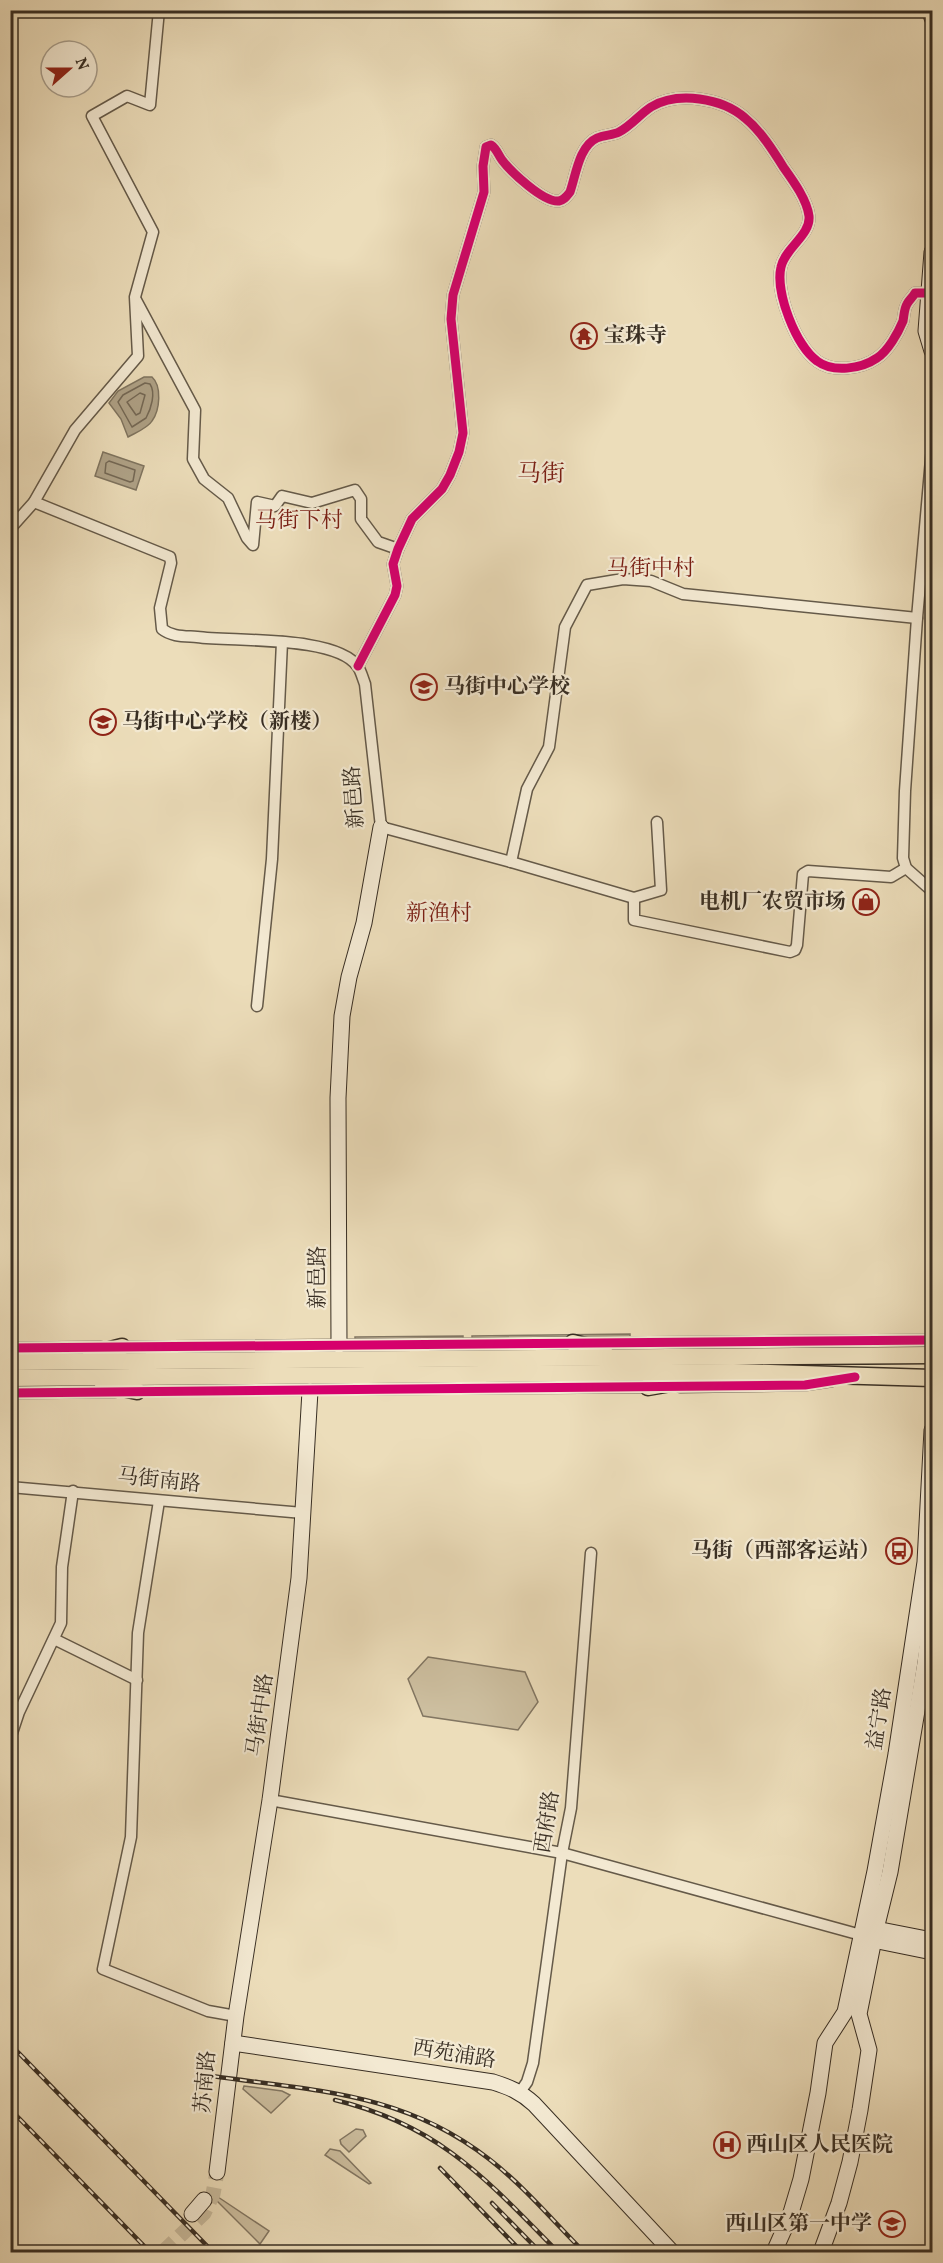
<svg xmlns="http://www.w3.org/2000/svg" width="943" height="2263" font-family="Vollkorn,'Noto Serif SC',serif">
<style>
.green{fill:#cdbfa0;stroke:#827662;stroke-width:1.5}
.water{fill:#afa287;stroke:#7f745f;stroke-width:1.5}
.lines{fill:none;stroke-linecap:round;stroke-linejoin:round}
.shore{stroke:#746855;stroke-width:1.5}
.secondary-tunnel{stroke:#c8ba9c;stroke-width:15;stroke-dasharray:15 8;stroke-linecap:butt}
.street-casing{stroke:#655a49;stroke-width:13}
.secondary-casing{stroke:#382e23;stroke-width:17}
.primary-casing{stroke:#382e23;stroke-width:19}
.street{stroke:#f3e9d2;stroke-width:10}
.secondary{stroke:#f3e9d2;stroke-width:15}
.primary{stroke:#ecddba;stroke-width:16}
.rail-casing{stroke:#382e23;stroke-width:4.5}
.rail{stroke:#f3e9d2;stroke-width:2;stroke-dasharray:7;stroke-linecap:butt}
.cycleway-casing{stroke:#f3e9d2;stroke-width:13}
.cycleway{stroke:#d6006c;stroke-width:9}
.labels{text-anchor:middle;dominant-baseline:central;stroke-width:4.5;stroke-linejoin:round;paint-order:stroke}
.poi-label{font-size:21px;font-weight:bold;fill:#382e23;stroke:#f3e9d2;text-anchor:start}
.street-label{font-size:21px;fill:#382e23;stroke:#f3e9d2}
.neighbourhood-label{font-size:22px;fill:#7a1f14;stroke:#f3e9d2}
.quarter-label{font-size:24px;fill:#7a1f14;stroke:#f3e9d2}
</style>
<rect width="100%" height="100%" fill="#ecddba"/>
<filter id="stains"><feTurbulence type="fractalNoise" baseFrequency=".00333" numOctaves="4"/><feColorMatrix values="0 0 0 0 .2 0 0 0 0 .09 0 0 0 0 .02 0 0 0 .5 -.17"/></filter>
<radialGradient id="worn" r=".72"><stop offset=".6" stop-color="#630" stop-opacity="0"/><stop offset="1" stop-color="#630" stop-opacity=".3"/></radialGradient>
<g class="green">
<polygon points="630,1334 630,1336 472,1338 472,1336"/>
<polygon points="463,1336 463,1338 355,1339 355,1337"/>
<polygon points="890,1344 888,1347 630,1350 613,1347"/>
<polygon points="318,1348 318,1352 120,1354 138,1349"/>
<polygon points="573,1348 573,1350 356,1352 354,1349"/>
<polygon points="428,1657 525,1672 538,1702 518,1730 423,1716 408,1679"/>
<polygon points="244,2086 282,2091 290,2095 271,2113 243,2089"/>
<polygon points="356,2129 363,2130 366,2136 349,2152 341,2144 340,2140"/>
<polygon points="330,2149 340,2151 371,2183 369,2184 325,2155"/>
<polygon points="218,2197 269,2231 260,2244 216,2200"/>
</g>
<g class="water">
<path d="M144,377H152C162,386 160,410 152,421C148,428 135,433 128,437L121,419L109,403L118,391Z"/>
<polygon points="103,452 144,466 136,490 95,476"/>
</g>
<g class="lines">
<g class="shore">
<path d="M145,383L150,384C156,393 151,409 146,418L132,427L118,402L123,395Z"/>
<polygon points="140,393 145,395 140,413 136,415 127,402"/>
<polygon points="109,461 135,470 133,481 130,482 105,473 106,463"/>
</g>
<polyline class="secondary-tunnel" points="163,2252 204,2213 213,2194 217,2172"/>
<defs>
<g id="street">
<polyline points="136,300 195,410 193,459 204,479 228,498 247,538 253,545 257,502 275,506 282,496 312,503 355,490 361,499 361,519 378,542 398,549"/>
<polyline points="932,448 917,618 905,791 903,858 906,868 932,891"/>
<path d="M34,502L170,557L171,563L160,608L162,629C172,637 185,636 197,637C233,642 337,635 358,667C361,671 363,679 365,684L381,827L511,862L634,898L661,890L657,822"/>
<polyline points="10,529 34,502 75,430 138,356 135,297 153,232 92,116 127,96 150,105 159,10"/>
<path d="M358,666L395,595L397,586L393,564L398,549L412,519L442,489L450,475L459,452L463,433L451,319L453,295L484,192L483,166L486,147L491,145C497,149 498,155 502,160C511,172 544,203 559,201C564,200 566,197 570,192C576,175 579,146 597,138C604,135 613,135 619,132C631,126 640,114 651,107C678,91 722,98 745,118C761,131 774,152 784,168C794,182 807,200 809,216C811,235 785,248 781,267C775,292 796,346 817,361C833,373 861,369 877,358C888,351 898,333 903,321C904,316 904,309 907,304C909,300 913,297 915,293H928"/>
<polyline points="511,862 527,789 549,747 565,627 587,585 623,579 651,581 683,594 917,618"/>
<polyline points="634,898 634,920 790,952 795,950 797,945 803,874 808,871 891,877 906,868"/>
<polyline points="257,1006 272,859 282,642"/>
<polyline points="117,1347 932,1340"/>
<polyline points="10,1348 101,1347"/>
<polyline points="680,1387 805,1385 832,1381"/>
<polyline points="131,1391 652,1387"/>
<polyline points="10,1393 115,1392"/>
<polyline points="10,1487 303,1513"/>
<polyline points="159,1501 138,1633 131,1837 103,1969 208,2011 236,2016"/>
<polyline points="54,1639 137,1680"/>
<polyline points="12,1733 19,1712 61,1623 62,1567 73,1491"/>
<polyline points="270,1800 562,1853 861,1935"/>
<polyline points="520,2092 527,2082 533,2063 562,1853 571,1808 591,1553"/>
</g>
<g id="secondary">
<polyline points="930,10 932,18"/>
<polyline points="932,252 926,331 932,351"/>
<polyline points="339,1345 338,1098 342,1016 349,977 364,923 381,827"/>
<polyline points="868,1932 876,1929 932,1940"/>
<polyline points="864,1936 873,1940 932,1952"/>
<path d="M233,2043L493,2082C509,2087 521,2092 534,2104L672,2252"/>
<polyline points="217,2172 236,2016 270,1800 299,1578 310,1391"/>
<polyline points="192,2214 204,2200"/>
<polyline points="774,2252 790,2216 801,2179 818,2093 825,2043 845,2012 875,1871 896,1754 925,1562 932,1430"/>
<polyline points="821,2252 839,2203 850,2162 860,2110 869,2050 859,2014 876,1929 890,1872 925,1663 932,1600"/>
</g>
<g id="primary">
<polyline points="573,1343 604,1351"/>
<polyline points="91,1355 122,1347"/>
<polyline points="10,1362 932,1355"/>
<polyline points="10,1378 733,1372 932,1378"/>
<polyline points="103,1384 137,1391"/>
<polyline points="648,1387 688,1380"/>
</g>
</defs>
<use href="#street" class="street-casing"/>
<use href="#secondary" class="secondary-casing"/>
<use href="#primary" class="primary-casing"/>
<use href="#street" class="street"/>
<use href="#secondary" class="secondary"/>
<use href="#primary" class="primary"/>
<defs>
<g id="rail">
<polyline points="10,2044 213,2252"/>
<path d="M212,2076C315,2091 403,2092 489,2159C524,2186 553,2221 584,2252"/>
<path d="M335,2100C439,2125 486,2179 558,2252"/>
<polyline points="10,2109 150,2252"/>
<polyline points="440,2168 522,2252"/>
<polyline points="492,2203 540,2252"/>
</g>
</defs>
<use href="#rail" class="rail-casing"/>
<use href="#rail" class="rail"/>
<defs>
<g id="cycleway">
<path d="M358,666L395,595L397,586L393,564L398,549L412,519L442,489L450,475L459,452L463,433L451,319L453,295L484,192L483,166L486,147L491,145C497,149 498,155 502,160C511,172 544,203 559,201C564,200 566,197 570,192C576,175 579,146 597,138C604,135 613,135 619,132C631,126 640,114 651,107C678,91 722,98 745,118C761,131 774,152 784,168C794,182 807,200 809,216C811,235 785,248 781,267C775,292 796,346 817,361C833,373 861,369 877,358C888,351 898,333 903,321C904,316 904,309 907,304C909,300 913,297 915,293H928"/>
<polyline points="10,1348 932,1340"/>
<polyline points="10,1393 805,1385 855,1377"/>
</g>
</defs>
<use href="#cycleway" class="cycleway-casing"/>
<use href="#cycleway" class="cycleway"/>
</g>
<defs>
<symbol id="temple-ring" viewBox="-11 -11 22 22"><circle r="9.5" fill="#f3e9d2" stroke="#8f2418" stroke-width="1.5"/><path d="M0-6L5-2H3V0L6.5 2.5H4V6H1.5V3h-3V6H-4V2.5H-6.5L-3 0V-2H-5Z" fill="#8f2418"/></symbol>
<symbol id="school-ring" viewBox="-11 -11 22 22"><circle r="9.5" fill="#f3e9d2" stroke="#8f2418" stroke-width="1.5"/><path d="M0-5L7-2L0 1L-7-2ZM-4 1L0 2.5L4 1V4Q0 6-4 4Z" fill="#8f2418"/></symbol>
<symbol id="shop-ring" viewBox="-11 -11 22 22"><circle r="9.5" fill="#f3e9d2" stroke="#8f2418" stroke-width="1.5"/><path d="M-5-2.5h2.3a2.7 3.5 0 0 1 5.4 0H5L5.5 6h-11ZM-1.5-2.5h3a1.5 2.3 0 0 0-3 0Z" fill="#8f2418"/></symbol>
<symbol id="bus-ring" viewBox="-11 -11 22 22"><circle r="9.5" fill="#f3e9d2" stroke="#8f2418" stroke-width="1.5"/><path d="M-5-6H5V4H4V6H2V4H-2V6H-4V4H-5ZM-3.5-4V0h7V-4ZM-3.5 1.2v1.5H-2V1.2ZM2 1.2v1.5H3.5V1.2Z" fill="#8f2418"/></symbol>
<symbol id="hospital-ring" viewBox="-11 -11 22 22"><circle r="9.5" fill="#f3e9d2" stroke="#8f2418" stroke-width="1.5"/><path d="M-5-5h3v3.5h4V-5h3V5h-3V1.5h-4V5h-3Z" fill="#8f2418"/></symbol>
</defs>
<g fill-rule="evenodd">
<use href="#temple-ring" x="569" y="321" width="30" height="30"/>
<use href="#school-ring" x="409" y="672" width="30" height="30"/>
<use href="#school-ring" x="88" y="707" width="30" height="30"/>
<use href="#shop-ring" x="851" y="887" width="30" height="30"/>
<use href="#bus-ring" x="884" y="1536" width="30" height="30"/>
<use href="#hospital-ring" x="712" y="2130" width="30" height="30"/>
<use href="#school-ring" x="877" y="2209" width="30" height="30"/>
</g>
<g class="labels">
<g class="poi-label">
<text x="604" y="336">宝珠寺</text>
<text x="444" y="687">马街中心学校</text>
<text x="122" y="722">马街中心学校（新楼）</text>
<text x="846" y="902" text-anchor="end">电机厂农贸市场</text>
<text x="880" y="1551" text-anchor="end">马街（西部客运站）</text>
<text x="746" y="2145">西山区人民医院</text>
<text x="872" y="2224" text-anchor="end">西山区第一中学</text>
</g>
<g class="street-label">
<text transform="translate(355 797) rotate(-94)">新邑路</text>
<text transform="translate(318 1277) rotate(-90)">新邑路</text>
<text transform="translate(159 1481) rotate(6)">马街南路</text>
<text transform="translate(261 1715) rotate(-82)">马街中路</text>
<text transform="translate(880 1719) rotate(-81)">益宁路</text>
<text transform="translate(548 1822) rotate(-81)">西府路</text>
<text transform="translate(454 2055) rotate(9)">西苑浦路</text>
<text transform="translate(206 2082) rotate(-85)">苏南路</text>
</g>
<g class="neighbourhood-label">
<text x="299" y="521">马街下村</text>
<text x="651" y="569">马街中村</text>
<text x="439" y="914">新渔村</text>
</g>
<g class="quarter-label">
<text x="541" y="475">马街</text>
</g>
</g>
<rect width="943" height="2263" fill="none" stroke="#ecddba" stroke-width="36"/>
<rect x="12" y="12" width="919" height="2239" fill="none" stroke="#382e23" stroke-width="3"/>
<rect x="18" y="18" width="907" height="2227" fill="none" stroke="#382e23" stroke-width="1.5"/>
<g transform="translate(69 69) rotate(69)"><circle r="28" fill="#f3e9d2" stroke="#a89e8c" stroke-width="1.5"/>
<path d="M0-4.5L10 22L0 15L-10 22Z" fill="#8f2418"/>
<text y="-9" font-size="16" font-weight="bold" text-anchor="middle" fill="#382e23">N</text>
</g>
<rect width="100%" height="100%" filter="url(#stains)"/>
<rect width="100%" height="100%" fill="url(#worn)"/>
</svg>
